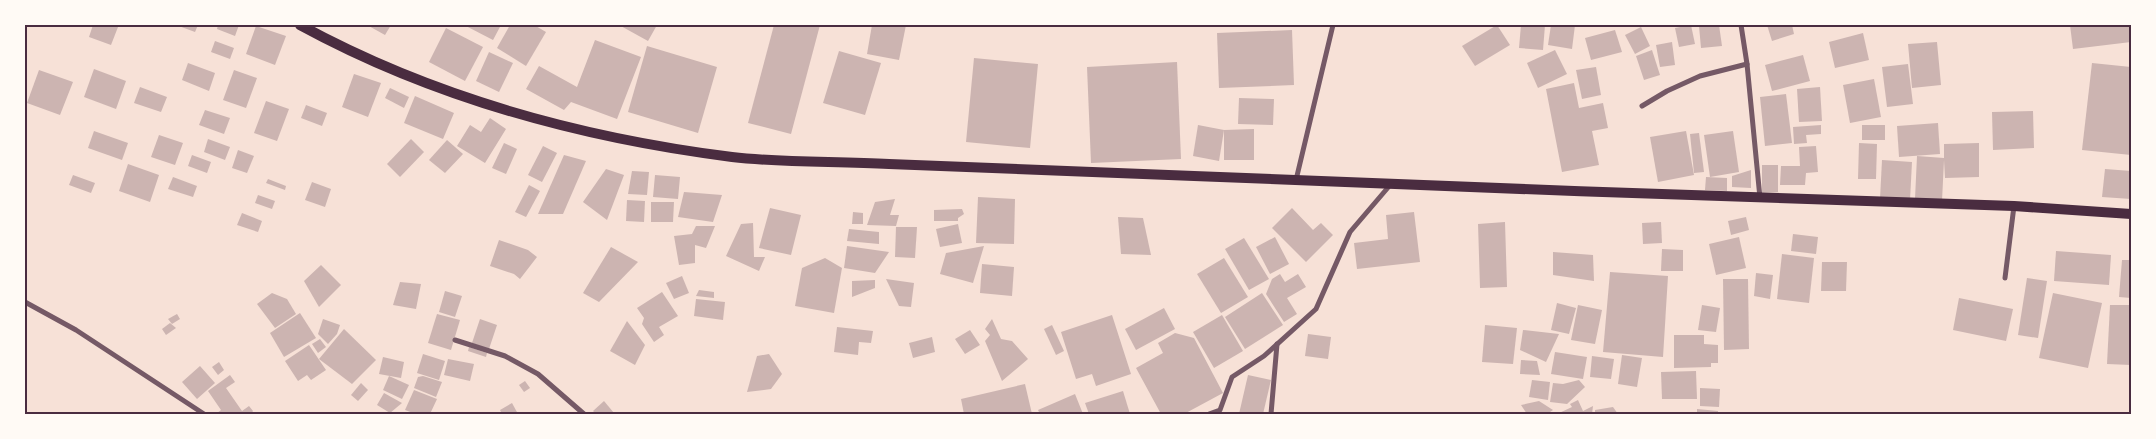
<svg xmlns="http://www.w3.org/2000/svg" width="2156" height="439" font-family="Montserrat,sans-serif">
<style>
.building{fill:#ccb4b1}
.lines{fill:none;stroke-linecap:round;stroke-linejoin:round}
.minor{stroke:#755966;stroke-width:5}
.secondary{stroke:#4a2c40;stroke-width:10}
.neatline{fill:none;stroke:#4a2c40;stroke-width:2}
</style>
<rect width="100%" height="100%" fill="#f7e1d7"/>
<g class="building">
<polygon points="93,25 113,25 118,27 111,45 89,37"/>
<polygon points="176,25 198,25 195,32"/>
<polygon points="218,25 239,25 235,36 217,29"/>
<polygon points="367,25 391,25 385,35"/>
<polygon points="464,25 501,25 493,40"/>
<polygon points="510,25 534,25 546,32 526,66 497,48"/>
<polygon points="619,25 657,25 648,41"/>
<polygon points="774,25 820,25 791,134 748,123"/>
<polygon points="872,25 906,25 899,60 867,54"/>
<polygon points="1497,25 1510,45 1475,66 1462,46"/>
<polygon points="1521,25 1545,25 1543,50 1519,48"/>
<polygon points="1551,25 1575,25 1572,49 1548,45"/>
<polygon points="1691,25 1695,44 1679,47 1675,28"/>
<polygon points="1719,25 1722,46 1701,48 1699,26"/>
<polygon points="1767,25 1792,25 1794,34 1772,41"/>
<polygon points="2070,25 2131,25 2131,42 2073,49"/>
<polygon points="256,26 286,36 275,65 246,54"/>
<polygon points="1641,27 1650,46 1635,54 1625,35"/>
<polygon points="446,28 483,47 465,81 429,62"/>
<polygon points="1292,30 1294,85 1219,88 1217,33"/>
<polygon points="1615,30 1622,52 1591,60 1585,38"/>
<polygon points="1863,33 1869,60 1835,68 1829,42"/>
<polygon points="595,40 641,57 617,119 571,102 564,110 526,89 539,66 577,87"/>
<polygon points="215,41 234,48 230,59 211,52"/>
<polygon points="1672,42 1675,65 1660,67 1656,45"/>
<polygon points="1937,42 1941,85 1912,88 1908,44"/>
<polygon points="647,46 717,67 698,133 628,112"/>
<polygon points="1555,50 1567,74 1538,88 1527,63"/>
<polygon points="1652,50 1660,75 1644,80 1636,56"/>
<polygon points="839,51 881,63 865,115 823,103"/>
<polygon points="489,52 513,63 499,92 476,81"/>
<polygon points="1803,55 1810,81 1772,91 1765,65"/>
<polygon points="974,58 1038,64 1030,148 966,142"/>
<polygon points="1177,62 1181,159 1091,163 1087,67"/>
<polygon points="188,63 215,73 209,91 182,80"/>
<polygon points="2092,63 2131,67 2131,155 2082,150"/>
<polygon points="1908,64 1913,104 1887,107 1882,67"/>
<polygon points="1596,67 1601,95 1582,99 1576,70"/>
<polygon points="94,69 126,81 116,109 84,97"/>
<polygon points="39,70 73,82 60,115 27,103"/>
<polygon points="234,70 257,78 246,108 223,100"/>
<polygon points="354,74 381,83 368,117 342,107"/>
<polygon points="1874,79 1881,117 1850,123 1843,85"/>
<polygon points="1574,83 1579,108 1603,103 1608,128 1592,131 1599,165 1562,172 1546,89"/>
<polygon points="140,87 167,97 161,112 134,103"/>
<polygon points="1820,87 1822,121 1799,122 1797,89"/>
<polygon points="390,88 409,97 404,108 385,98"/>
<polygon points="1786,94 1792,143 1765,146 1760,97"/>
<polygon points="415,96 454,113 443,139 404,123"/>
<polygon points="1239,98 1274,99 1273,125 1238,124"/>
<polygon points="266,101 289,109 277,141 254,133"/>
<polygon points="306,105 327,113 322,126 301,118"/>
<polygon points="205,110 230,118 224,134 199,125"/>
<polygon points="2033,111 2034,148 1993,150 1992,112"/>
<polygon points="490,118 506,129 485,163 457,146 470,125 481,132"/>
<polygon points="1938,123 1940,154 1899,157 1897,126"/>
<polygon points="1198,125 1224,130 1219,161 1193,156"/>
<polygon points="1821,125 1821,134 1806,135 1807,143 1794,144 1793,127"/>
<rect x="1862" y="125" width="23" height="15"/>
<polygon points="1254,129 1254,160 1224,160 1224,130"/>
<polygon points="94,131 128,143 122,160 88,148"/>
<polygon points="1686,131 1694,175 1658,182 1650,137"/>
<polygon points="1733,131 1739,172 1710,177 1704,135"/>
<polygon points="1699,133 1704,172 1694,173 1690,134"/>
<polygon points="159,135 183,143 175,165 151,157"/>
<polygon points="208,139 230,147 225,160 204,152"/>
<polygon points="411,139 424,152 400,177 387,164"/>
<polygon points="447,140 463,154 445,173 429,160"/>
<polygon points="504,143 517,149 506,174 492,168"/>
<polygon points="1859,143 1877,144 1876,179 1858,179"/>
<polygon points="1979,143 1979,177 1945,178 1944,160 1942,201 1915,199 1917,156 1944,158 1944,144"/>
<polygon points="543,146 557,153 542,182 528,175"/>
<polygon points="1816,146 1818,172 1806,173 1805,185 1780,185 1781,166 1800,166 1799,147"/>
<polygon points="238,150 254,156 247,173 232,168"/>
<polygon points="192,155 211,162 207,173 188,166"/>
<polygon points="564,155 586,161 563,214 538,214"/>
<polygon points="1882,160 1912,162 1910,200 1880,199"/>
<polygon points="128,164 159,175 150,202 119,191"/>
<rect x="1762" y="165" width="16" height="27"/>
<polygon points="606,169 624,175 607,220 583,202"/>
<polygon points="2105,169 2131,171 2131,199 2102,197"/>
<polygon points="1751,170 1751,188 1732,187 1732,176"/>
<polygon points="632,171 649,172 647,195 628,194"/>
<polygon points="73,175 95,183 91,193 69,185"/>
<polygon points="655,175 680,177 678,199 653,197"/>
<polygon points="173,177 197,186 193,197 168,189"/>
<polygon points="1706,177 1727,178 1727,191 1705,190"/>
<polygon points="268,179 286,186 285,190 266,183"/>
<polygon points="312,182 331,189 325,207 305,200"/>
<polygon points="529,185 540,191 526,217 515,212"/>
<polygon points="684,192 722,195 713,222 678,217"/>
<polygon points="258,195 275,201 272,209 255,203"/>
<polygon points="978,197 1015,199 1014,244 976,243"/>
<polygon points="895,199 890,215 899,215 896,226 867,225 875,202"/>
<polygon points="627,200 645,201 644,222 626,221"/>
<polygon points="651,202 674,202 673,222 651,222"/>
<polygon points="770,208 801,215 791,255 759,248"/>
<polygon points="1292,208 1313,230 1321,223 1333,235 1306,262 1272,228"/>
<polygon points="962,209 964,214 958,218 958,221 934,221 934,210"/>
<polygon points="853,212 863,213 863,224 852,224"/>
<polygon points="1414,212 1420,262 1357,269 1354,243 1388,239 1386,215"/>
<polygon points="242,213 262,221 258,232 237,225"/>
<polygon points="1118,217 1143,218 1151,255 1121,254"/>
<polygon points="1746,217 1749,230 1731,235 1728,221"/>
<polygon points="1505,222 1507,287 1480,288 1478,224"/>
<polygon points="1661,222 1662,243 1643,244 1642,223"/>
<polygon points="753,223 754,257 765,257 759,271 726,256 741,224"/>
<polygon points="958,224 962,243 940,247 936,229"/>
<polygon points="696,226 715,226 706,248 695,245 695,263 679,265 674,236 692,234"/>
<polygon points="896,227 917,227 915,258 895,257"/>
<polygon points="849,229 879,232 879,244 847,241"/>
<polygon points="1793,234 1818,237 1816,254 1791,251"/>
<polygon points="1275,237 1289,264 1270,274 1256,247"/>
<polygon points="1739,237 1746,268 1716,275 1709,244"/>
<polygon points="1244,238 1269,279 1249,290 1225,249"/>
<polygon points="499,240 528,250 537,257 520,279 514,274 490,266"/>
<polygon points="847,246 889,252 875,273 844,268"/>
<polygon points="984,246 973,283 940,274 946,253"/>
<polygon points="611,247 638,262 599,302 583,293"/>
<polygon points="1662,249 1683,250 1683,271 1661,271"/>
<polygon points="2056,251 2111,255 2109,285 2054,281"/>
<polygon points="1553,252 1593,255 1594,281 1553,275"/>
<polygon points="1782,254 1814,258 1809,303 1777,299"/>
<polygon points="825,258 842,268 834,313 795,306 802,268"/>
<polygon points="1224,258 1248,297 1221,313 1197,274"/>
<polygon points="2122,260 2131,260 2131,298 2119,297"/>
<polygon points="1822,262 1847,262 1846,291 1821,291"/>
<polygon points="982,264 1014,267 1012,296 980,293"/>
<polygon points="321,265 341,285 319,307 304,281"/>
<polygon points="1610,272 1668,276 1663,357 1603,352"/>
<polygon points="1756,273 1773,275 1770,299 1754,296"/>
<polygon points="1280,274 1285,282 1298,274 1306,287 1287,298 1297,314 1284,322 1266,294 1272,279"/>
<polygon points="682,276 689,293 674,299 666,283"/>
<polygon points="2027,278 2047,281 2038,338 2018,335"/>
<polygon points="886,279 914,283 911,307 899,306"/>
<polygon points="1723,279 1748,279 1749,349 1724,350"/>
<polygon points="875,280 875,288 852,297 852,281"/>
<polygon points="400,282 421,284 416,309 393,305"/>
<polygon points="699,290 714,292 714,298 696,296"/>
<polygon points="445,291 462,296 455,317 439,312"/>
<polygon points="662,292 678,316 659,327 664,335 654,342 642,324 644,318 637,308"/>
<polygon points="272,293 287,299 296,314 275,328 257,304"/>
<polygon points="1262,293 1283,325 1245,349 1225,317"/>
<polygon points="2053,293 2102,303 2088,368 2039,358"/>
<polygon points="1959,298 2013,309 2006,341 1953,330"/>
<polygon points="696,299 725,302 723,320 694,316"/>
<polygon points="1557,303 1576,308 1569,334 1551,330"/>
<polygon points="1578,305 1602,310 1595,344 1571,340"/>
<polygon points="1702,305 1720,308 1716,332 1698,330"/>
<polygon points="2110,305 2131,305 2131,365 2107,364"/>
<polygon points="1164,308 1175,329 1136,350 1125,329"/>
<polygon points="300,313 316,338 284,357 270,333"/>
<polygon points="177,314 180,319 172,324 168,319"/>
<polygon points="437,314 460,320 451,350 428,343"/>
<polygon points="1112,315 1131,374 1096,386 1092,374 1076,379 1061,332"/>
<polygon points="1222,315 1243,351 1214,368 1193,332"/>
<polygon points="323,319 340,325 337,334 328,344 318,334"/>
<polygon points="480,319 497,325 489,349 472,343"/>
<polygon points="992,319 1001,339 1012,341 1028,359 1002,381 985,341 990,335 985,329"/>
<polygon points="627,321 645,345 635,365 610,351"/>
<polygon points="170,323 176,328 166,335 162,329"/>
<polygon points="1052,325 1064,351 1056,355 1044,329"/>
<polygon points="1485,325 1517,328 1513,364 1482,362"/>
<polygon points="837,327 873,331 871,343 859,342 858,355 834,352"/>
<polygon points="344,329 376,360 352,384 319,359"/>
<polygon points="970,330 980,345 965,354 955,339"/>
<polygon points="1523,330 1559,334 1546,362 1520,350"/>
<polygon points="1175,333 1194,338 1223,393 1184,414 1161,414 1136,368 1163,353 1158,343"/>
<polygon points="1308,334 1331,337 1328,359 1305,356"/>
<polygon points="1674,335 1704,335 1704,344 1718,345 1718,363 1711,363 1711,367 1674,368"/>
<polygon points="932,337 935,352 913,358 909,343"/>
<polygon points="320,339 326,347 318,353 312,344"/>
<polygon points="309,345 326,370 311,380 307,375 298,381 285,361"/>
<polygon points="469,347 487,353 486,357 468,351"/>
<polygon points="1555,352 1587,357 1583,379 1551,374"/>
<polygon points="423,354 445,361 439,380 417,373"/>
<polygon points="769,354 782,374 771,389 747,392 757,356"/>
<polygon points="1622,355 1642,358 1637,387 1618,384"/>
<polygon points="1592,356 1614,359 1611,379 1590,377"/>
<polygon points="383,357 404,362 401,378 379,374"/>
<polygon points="448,359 474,364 470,381 444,375"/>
<polygon points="1521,360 1537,361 1540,375 1520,374"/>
<polygon points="219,362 224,370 218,375 212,367"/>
<polygon points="200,366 215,383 197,399 182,382"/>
<polygon points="1696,371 1697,399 1662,399 1661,372"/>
<polygon points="230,375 235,382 226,388 242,411 249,406 253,411 251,414 216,414 221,410 208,391"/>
<polygon points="1248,375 1271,380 1263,414 1239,414"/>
<polygon points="389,376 409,385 402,399 383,390"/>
<polygon points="423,376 442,382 436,397 414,388 418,377"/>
<polygon points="1532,380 1550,382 1548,400 1529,397"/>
<polygon points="1579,380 1585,387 1567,404 1550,402 1553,383 1563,384"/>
<polygon points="525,381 530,388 524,392 519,385"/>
<polygon points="361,383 368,390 358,401 351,395"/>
<polygon points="1025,384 1032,414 964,414 961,399"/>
<polygon points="1700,388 1720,389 1719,407 1700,406"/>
<polygon points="414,390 437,399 430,414 416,414 405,410"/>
<polygon points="1123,391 1130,414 1089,414 1085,403"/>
<polygon points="384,393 402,403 390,413 377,405"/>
<polygon points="1075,394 1083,414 1040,414 1038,410"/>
<polygon points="1578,400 1583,411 1593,406 1592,414 1557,414 1572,407 1570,404"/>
<polygon points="604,401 614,413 613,414 596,414 593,411"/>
<polygon points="1539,401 1553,410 1547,414 1527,414 1521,405"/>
<polygon points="512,403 518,414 502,414 500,410"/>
<polygon points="1613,407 1618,414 1595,414 1595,410"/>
<polygon points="1697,409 1718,411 1718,414 1697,414"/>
</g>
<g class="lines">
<g class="minor">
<polyline points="1741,25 1747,64 1760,198"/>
<polyline points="1642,106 1667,91 1700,76 1747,64"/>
<polyline points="1296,180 1333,25"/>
<polyline points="2005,278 2014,206"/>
<polyline points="25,302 76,330 204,414"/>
<polyline points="455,340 505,356 538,374 584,414"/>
<polyline points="1209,414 1220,410 1232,377 1264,356 1316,309 1350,232 1391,184"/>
<polyline points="1271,414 1277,344"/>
</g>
<path class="secondary" d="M300,25C434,98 582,138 732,157C783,163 837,161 889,164C991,168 1092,172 1194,176C1467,188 1741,197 2014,206L2131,214"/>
</g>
<rect width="2156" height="439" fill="none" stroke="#fffaf5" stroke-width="52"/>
<rect x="26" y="26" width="2104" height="387" class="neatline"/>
</svg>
